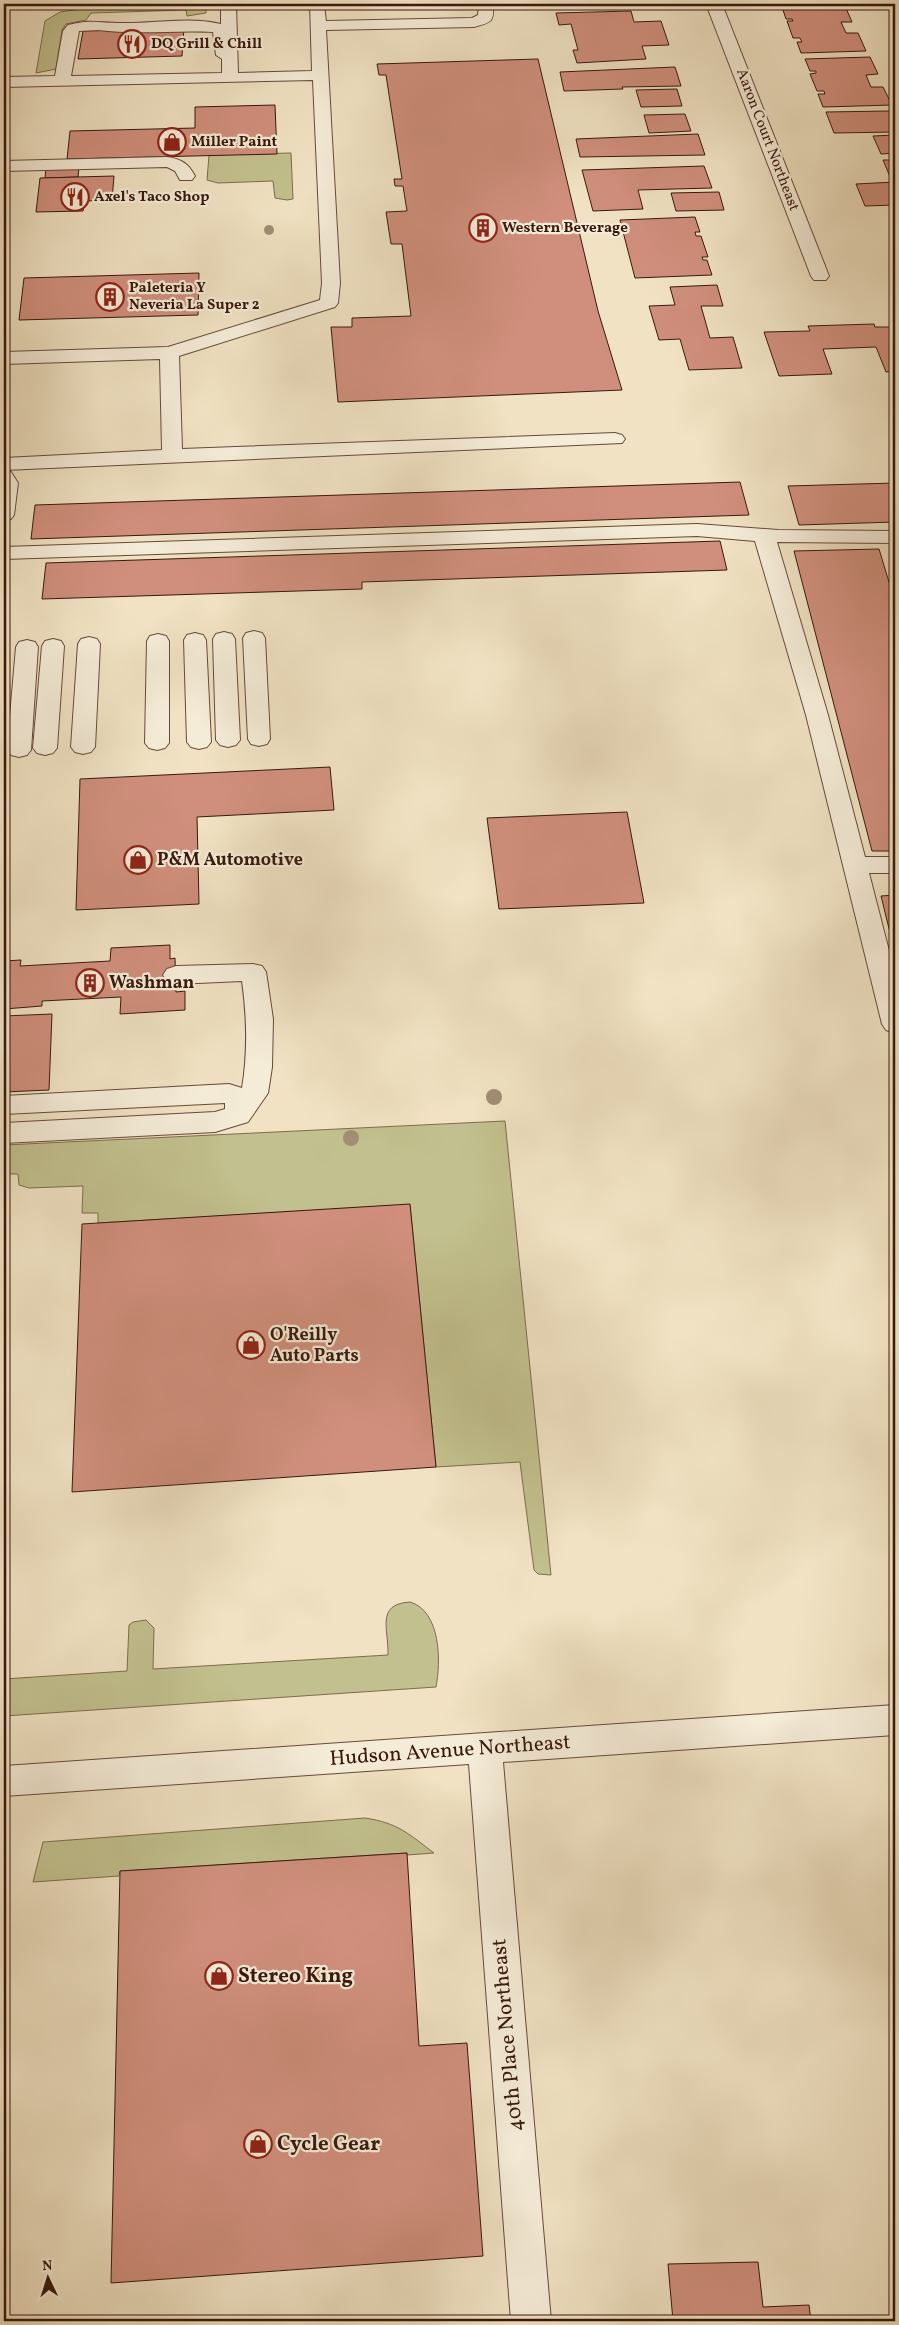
<svg xmlns="http://www.w3.org/2000/svg" width="899" height="2325" font-family="Vollkorn,serif">
<style>
.green{fill:#c2c08e;stroke:#7d6c4d}
.building{fill:#d08f7d;stroke:#38180c}
.lines{fill:none;stroke-linecap:round;stroke-linejoin:round}
.service-casing{stroke:#664a3a;stroke-width:2}
.minor-casing{stroke:#664a3a;stroke-width:2}
.service{fill:#f5ecd8;fill-rule:evenodd}
.minor{fill:#f5ecd8;fill-rule:evenodd}
.tree{fill:#a18e74}
.labels{text-anchor:middle;dominant-baseline:central;stroke-width:4.5;stroke-linejoin:round;paint-order:stroke}
.far-poi-label{font-size:15px;font-weight:bold;fill:#38180c;stroke:#f5ecd8;text-anchor:start}
.far-street-label{font-size:15px;fill:#38180c;stroke:#f5ecd8}
.poi-label{font-size:18px;font-weight:bold;fill:#38180c;stroke:#f5ecd8;text-anchor:start}
.near-street-label{font-size:21px;fill:#38180c;stroke:#f5ecd8}
.near-poi-label{font-size:21px;font-weight:bold;fill:#38180c;stroke:#f5ecd8;text-anchor:start}
</style>
<rect width="100%" height="100%" fill="#f0e2c3"/>
<filter id="stains"><feTurbulence type="fractalNoise" baseFrequency=".004" numOctaves="4"/><feColorMatrix values="0 0 0 0 .2 0 0 0 0 .09 0 0 0 0 .02 0 0 0 .5 -.17"/></filter>
<radialGradient id="worn" r=".72"><stop offset=".6" stop-color="#630" stop-opacity="0"/><stop offset="1" stop-color="#630" stop-opacity=".3"/></radialGradient>
<g class="green">
<polygon points="206,6 206,13 187,16 186,10 91,13 86,20 66,24 62,30 56,69 36,73 45,21 60,12 80,9"/>
<polygon points="291,153 293,199 287,200 275,198 273,181 218,183 207,180 209,155"/>
<polygon points="505,1121 551,1575 538,1574 534,1570 520,1462 436,1467 410,1205 98,1223 98,1213 82,1213 83,1186 29,1188 19,1185 18,1174 4,1174 4,1145"/>
<path d="M410,1602C441,1611 441,1662 436,1687L4,1716V1679L127,1671L129,1625L133,1622L146,1620L154,1628L153,1669L388,1655C389,1630 375,1604 410,1602Z"/>
<path d="M365,1818C398,1823 409,1834 434,1853L407,1855V1853L120,1871L119,1876L33,1882L43,1842Z"/>
</g>
<g class="building">
<polygon points="845,6 852,22 841,22 846,33 858,33 866,51 801,53 797,42 802,42 800,38 793,38 787,21 793,21 792,19 786,19 782,7"/>
<polygon points="631,11 634,22 661,21 669,45 642,46 646,59 577,63 573,50 578,50 571,24 559,25 556,13"/>
<polygon points="184,28 182,56 78,59 83,31"/>
<polygon points="870,57 878,74 866,75 871,87 883,87 892,105 823,107 818,94 825,94 824,91 817,91 810,74 816,73 816,71 810,71 805,59"/>
<polygon points="538,59 598,311 622,390 338,402 331,327 352,327 352,318 411,316 402,244 391,244 386,212 407,211 403,186 395,186 394,179 402,179 386,75 379,75 377,64"/>
<polygon points="675,67 681,86 622,87 623,89 564,91 560,72"/>
<polygon points="677,89 682,106 641,107 636,90"/>
<polygon points="275,105 277,154 67,159 70,131 195,128 195,107"/>
<polygon points="889,111 895,112 895,132 834,133 826,112"/>
<polygon points="685,114 691,131 649,133 644,115"/>
<polygon points="698,134 705,155 580,157 576,139"/>
<polygon points="895,135 895,153 881,154 873,136"/>
<polygon points="883,160 895,160 895,179 891,179"/>
<polygon points="704,166 712,188 638,190 643,209 593,211 582,170"/>
<polygon points="79,167 78,177 45,178 46,168"/>
<polygon points="114,176 112,200 85,201 83,211 36,212 40,178"/>
<polygon points="895,182 895,205 865,206 856,184"/>
<polygon points="719,192 724,210 676,211 671,193"/>
<polygon points="695,217 700,232 695,232 696,236 701,236 708,257 702,257 703,260 707,260 712,275 635,278 620,220"/>
<polygon points="199,273 198,315 19,320 24,278"/>
<polygon points="717,285 723,306 701,306 710,338 733,337 742,368 689,370 680,339 659,340 649,306 675,305 670,287"/>
<polygon points="874,324 875,327 895,327 895,371 886,372 876,347 823,349 832,374 779,376 764,332 810,331 808,326"/>
<polygon points="740,482 749,515 31,539 35,505"/>
<polygon points="895,483 895,522 799,525 788,486"/>
<polygon points="720,541 727,570 362,582 362,589 42,599 46,563"/>
<polygon points="879,549 895,602 895,851 872,851 794,551"/>
<polygon points="330,767 334,810 197,817 199,904 76,910 80,779"/>
<polygon points="627,812 644,903 499,909 487,818"/>
<polygon points="895,895 895,953 881,896"/>
<polygon points="170,945 170,959 175,958 176,992 185,991 185,1010 120,1014 121,997 42,1001 42,1006 4,1009 4,961 21,960 20,966 110,961 111,948"/>
<polygon points="52,1014 49,1090 4,1092 4,1016"/>
<polygon points="410,1204 436,1467 72,1492 82,1224"/>
<polygon points="407,1853 419,2046 467,2043 483,2256 111,2283 120,1871"/>
<polygon points="758,2262 763,2307 809,2305 811,2321 673,2321 668,2264"/>
</g>
<g class="lines">
<defs>
<g id="service">
<path d="M221,4H236L238,73L312,71L310,4H324L326,21L472,18L478,15L479,4H493C494,22 492,22 474,27L326,30L340,283L338,303L335,307L179,356L182,449L615,433L622,435L625,439L622,443L4,470L11,472L18,483L14,515L11,519L4,521V458L162,450L160,359L4,364V352L168,347L320,300L322,283L313,80L4,87V77L55,76L63,31L68,25C91,19 99,23 121,23C153,24 189,16 221,24ZM98,30C136,35 174,30 213,32L216,55L222,59V73L71,76L79,31Z"/>
<path d="M167,157C181,159 188,163 195,176L192,180H180L175,171L167,167L4,171V161Z"/>
<polygon points="697,524 778,530 895,531 895,543 777,542 828,715 865,857 895,857 895,873 869,873 895,974 895,1033 886,1030 882,1024 806,715 755,541 697,536 4,559 4,547"/>
<polygon points="254,631 262,633 265,638 270,739 267,744 259,746 251,744 248,739 243,638 246,633"/>
<polygon points="224,632 232,634 235,639 240,740 236,745 228,747 220,745 216,740 213,639 216,634"/>
<polygon points="195,633 203,635 206,640 211,742 207,747 199,749 191,747 187,742 184,640 187,635"/>
<polygon points="158,634 166,636 169,641 169,743 165,748 157,750 149,748 145,743 147,641 150,636"/>
<polygon points="89,637 97,639 100,644 95,747 91,752 83,754 75,752 71,747 78,644 81,639"/>
<polygon points="53,639 61,641 64,646 57,748 53,753 45,755 37,753 33,748 42,646 45,641"/>
<polygon points="27,640 35,642 38,647 31,750 27,755 19,757 11,755 7,750 16,647 19,642"/>
<path d="M253,964L262,966L266,972L273,1019L272,1067L268,1093L248,1122L215,1132L4,1143V1123L215,1112L225,1109V1103L4,1114V1096L229,1084L242,1088C248,1052 247,1017 242,981L176,984L167,981L163,975L167,969L176,966Z"/>
</g>
<g id="minor">
<polygon points="706,4 722,4 829,276 826,280 814,280 811,276"/>
<polygon points="895,1705 895,1735 503,1762 551,2321 511,2321 469,1764 4,1796 4,1766"/>
</g>
</defs>
<use href="#service" class="service-casing"/>
<use href="#minor" class="minor-casing"/>
<use href="#service" class="service"/>
<use href="#minor" class="minor"/>
</g>
<g class="tree">
<circle cx="269" cy="230" r="5"/>
<circle cx="494" cy="1097" r="8"/>
<circle cx="351" cy="1138" r="8"/>
</g>
<defs>
<symbol id="restaurant-ring" viewBox="-11 -11 22 22"><circle r="9.5" fill="#f5ecd8" stroke="#8f2418" stroke-width="1.5"/><path d="M-5-6h1v4h1v-4h1v4h1v-4h1v5L-1.5 .5V6h-2V.5L-5-1ZM5-6V6H3V1.5H1.5Q1.5-4 5-6Z" fill="#8f2418"/></symbol>
<symbol id="shop-ring" viewBox="-11 -11 22 22"><circle r="9.5" fill="#f5ecd8" stroke="#8f2418" stroke-width="1.5"/><path d="M-5-2.5h2.3a2.7 3.5 0 0 1 5.4 0H5L5.5 6h-11ZM-1.5-2.5h3a1.5 2.3 0 0 0-3 0Z" fill="#8f2418"/></symbol>
<symbol id="building-ring" viewBox="-11 -11 22 22"><circle r="9.5" fill="#f5ecd8" stroke="#8f2418" stroke-width="1.5"/><path d="M-4-6H4V6H1V3H-1V6H-4ZM-2.5-4.3h1.7v1.8h-1.7ZM.8-4.3h1.7v1.8H.8ZM-2.5-1h1.7V.8h-1.7ZM.8-1h1.7V.8H.8Z" fill="#8f2418"/></symbol>
</defs>
<g fill-rule="evenodd">
<use href="#restaurant-ring" x="116" y="28" width="32" height="32"/>
<use href="#shop-ring" x="156" y="126" width="32" height="32"/>
<use href="#restaurant-ring" x="59" y="181" width="32" height="32"/>
<use href="#building-ring" x="467" y="212" width="32" height="32"/>
<use href="#building-ring" x="94" y="281" width="32" height="32"/>
<use href="#shop-ring" x="122" y="844" width="32" height="32"/>
<use href="#building-ring" x="74" y="967" width="32" height="32"/>
<use href="#shop-ring" x="235" y="1329" width="32" height="32"/>
<use href="#shop-ring" x="203" y="1960" width="32" height="32"/>
<use href="#shop-ring" x="242" y="2128" width="32" height="32"/>
</g>
<g class="labels">
<g class="far-poi-label">
<text x="151" y="44">DQ Grill &amp; Chill</text>
<text x="191" y="142">Miller Paint</text>
<text x="94" y="197">Axel's Taco Shop</text>
<text x="502" y="228">Western Beverage</text>
<text x="129" y="288">Paleteria Y<tspan x="129" dy="17">Neveria La Super 2</tspan></text>
</g>
<g class="far-street-label">
<text transform="translate(767 140) rotate(69)">Aaron Court Northeast</text>
</g>
<g class="poi-label">
<text x="157" y="860">P&amp;M Automotive</text>
<text x="109" y="983">Washman</text>
<text x="270" y="1335">O'Reilly<tspan x="270" dy="21">Auto Parts</tspan></text>
</g>
<g class="near-street-label">
<text transform="translate(450 1751) rotate(-4)">Hudson Avenue Northeast</text>
<text transform="translate(508 2035) rotate(-95)">40th Place Northeast</text>
</g>
<g class="near-poi-label">
<text x="238" y="1976">Stereo King</text>
<text x="277" y="2144">Cycle Gear</text>
</g>
</g>
<rect width="899" height="2325" fill="none" stroke="#f0e2c3" stroke-width="20"/>
<rect x="5" y="5" width="889" height="2315" fill="none" stroke="#38180c" stroke-width="2.5"/>
<rect x="10" y="10" width="879" height="2305" fill="none" stroke="#38180c"/>
<g transform="translate(48 2278) rotate(356)" stroke="#f5ecd8" stroke-width="4" paint-order="stroke">
<path d="M0-4L9 19L0 12L-9 19Z" fill="#38180c"/>
<text y="-8" font-size="14" font-weight="bold" text-anchor="middle" fill="#38180c">N</text>
</g>
<rect width="100%" height="100%" filter="url(#stains)"/>
<rect width="100%" height="100%" fill="url(#worn)"/>
</svg>
